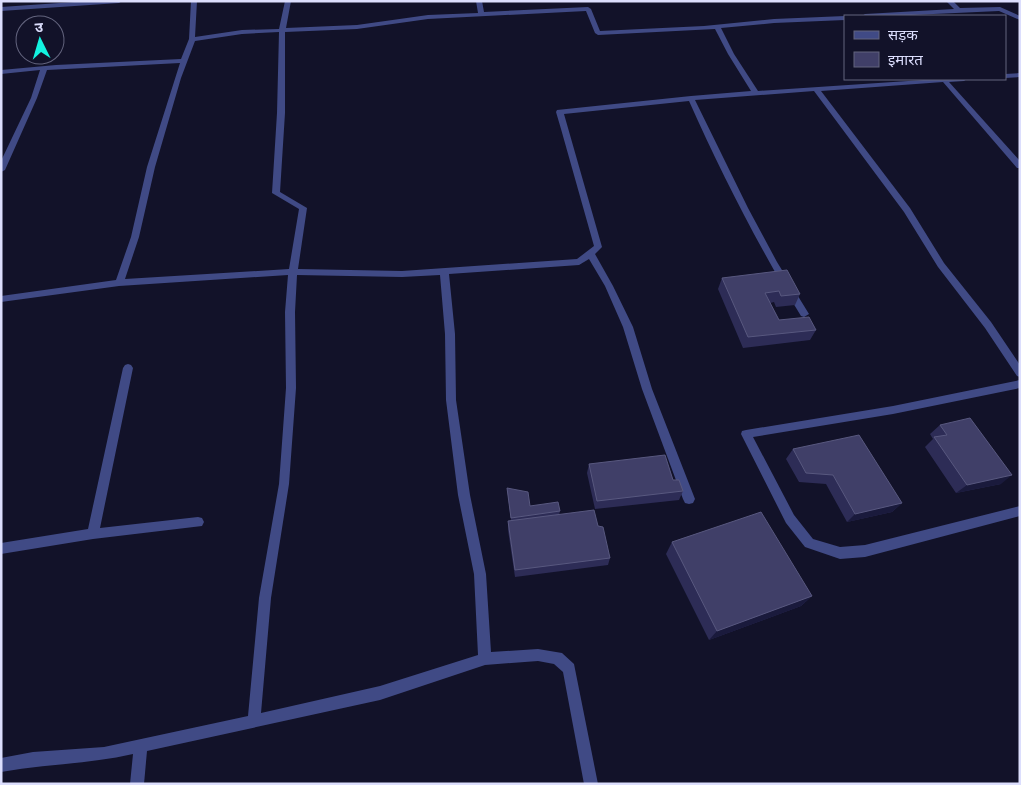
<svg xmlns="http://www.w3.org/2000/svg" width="1021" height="785" font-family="Figtree,'Noto Sans Devanagari',sans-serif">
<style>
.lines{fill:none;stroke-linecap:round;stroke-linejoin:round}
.street{fill:#404a85;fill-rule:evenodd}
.wall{fill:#2d2c56}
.shaded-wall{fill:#1a1a3c}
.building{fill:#403f68;stroke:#58587f}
</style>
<rect width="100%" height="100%" fill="#121229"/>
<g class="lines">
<g class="street">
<polygon points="89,1 122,1 119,3 1,11 1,7"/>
<path d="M191,1H197L195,37L242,30L279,29L285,1H291L286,28L357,25L428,15L478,13L476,1H482L484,12L588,7L591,9L600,31L704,26L774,19L845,16V20L774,23L721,28L734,54L758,91L938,79H967L964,81L949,82L1020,161V168H1017L943,82L821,91L910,208L944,263L991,322L1020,365V377L1017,376L985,328L938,267L904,212L814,91L695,100L748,208L777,262L809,314L804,317L801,316C759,247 722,175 689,101L564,114L602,247L595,254L613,286L633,327L652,389L695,499L693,503L689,504L685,503L683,499L642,389L623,327L605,286L589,259L579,265L449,274L455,334L456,400L470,495L486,574L491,652L538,649L562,653L574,664L598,784H584L563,672L554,664L538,661L485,665L380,700L147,751L144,784H130L133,754C90,764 45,764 1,772V758L33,752L104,747L248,716L259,598L279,484L286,388L285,312L288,275L119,286L1,302V296L116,280L131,237L147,167L180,63L47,70L37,98L5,170L1,172V161L31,98L40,70L1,74V70L56,65L181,59L189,39ZM586,11L595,33L598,35L715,29L728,54L751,91L691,96L557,110L556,112L561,129L594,246L577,259L402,271L298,269L307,208L280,192L285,113V32L357,29L428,19ZM279,32L277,113L272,193L299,209L289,269L125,279L139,237L155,167L181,78L195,41L242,34ZM297,275L402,277L440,275L445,334L446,400L458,495L474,574L478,655L380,686L261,713L271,598L289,484L296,388L295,312Z"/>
<polygon points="946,1 953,1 960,8 1000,7 1020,16 1020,20 999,11 890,16 862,16 865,14 954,9"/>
<polygon points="1020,73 1020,77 1005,78 1005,74"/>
<polygon points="128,364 131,365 133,368 100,528 198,517 202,518 204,522 202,526 93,539 1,554 1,543 88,529 123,368 125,365"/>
<polygon points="1020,380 1020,388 893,414 753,437 794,515 813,539 840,547 865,545 1020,506 1020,516 865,557 840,559 805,547 786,523 741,434 742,431 746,430 893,406"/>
</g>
</g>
<g class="wall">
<polygon points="722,278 800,294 795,305 776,307 774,302 770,303 779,320 816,330 810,340 743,348 718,289"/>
<polygon points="940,425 1001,484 956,493 925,447 933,439 930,434"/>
<polygon points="793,449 902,503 892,512 847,522 826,484 799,482 786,459"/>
<polygon points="589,464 673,480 683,491 679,500 595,509 587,473"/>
<polygon points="507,488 530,506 560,511 559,515 598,526 610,558 608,565 515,577 508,530 508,521 511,521"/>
<polygon points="672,542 812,596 801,606 709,640 666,554"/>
</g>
<g class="shaded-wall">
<polygon points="1012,475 1001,484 956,493 967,485"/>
<polygon points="902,503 892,512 847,522 855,514"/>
<polygon points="812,596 801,606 709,640 717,631"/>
</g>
<g class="building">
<polygon points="787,270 800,294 781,296 779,291 765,293 779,320 809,317 816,330 748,337 722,278"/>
<polygon points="970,418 1012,475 967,485 934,437 947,435 940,425"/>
<polygon points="859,435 902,503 855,514 833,475 806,473 793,449"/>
<polygon points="665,455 673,480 679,480 683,491 597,501 589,464"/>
<polygon points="507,488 528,492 530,506 558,502 560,511 511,518"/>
<polygon points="594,510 598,526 603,527 610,558 515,570 508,521"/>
<polygon points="761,512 812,596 717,631 672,542"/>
</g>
<rect width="1021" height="785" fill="none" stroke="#dcdefd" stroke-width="5"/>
<rect x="844" y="15" width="162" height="65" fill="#121229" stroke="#63647e"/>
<rect x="854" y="31" width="25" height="8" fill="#404a85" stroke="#63647e"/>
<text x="888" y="40" font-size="15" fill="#dcdefd">सड़क</text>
<rect x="854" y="52" width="25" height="15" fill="#403f68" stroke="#63647e"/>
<text x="888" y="65" font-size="15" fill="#dcdefd">इमारत</text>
<g transform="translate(40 40) rotate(355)"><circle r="24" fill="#121229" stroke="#63647e"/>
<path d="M0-4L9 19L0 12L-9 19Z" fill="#13f2e0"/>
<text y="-8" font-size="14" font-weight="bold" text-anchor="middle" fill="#dcdefd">उ</text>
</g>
</svg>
